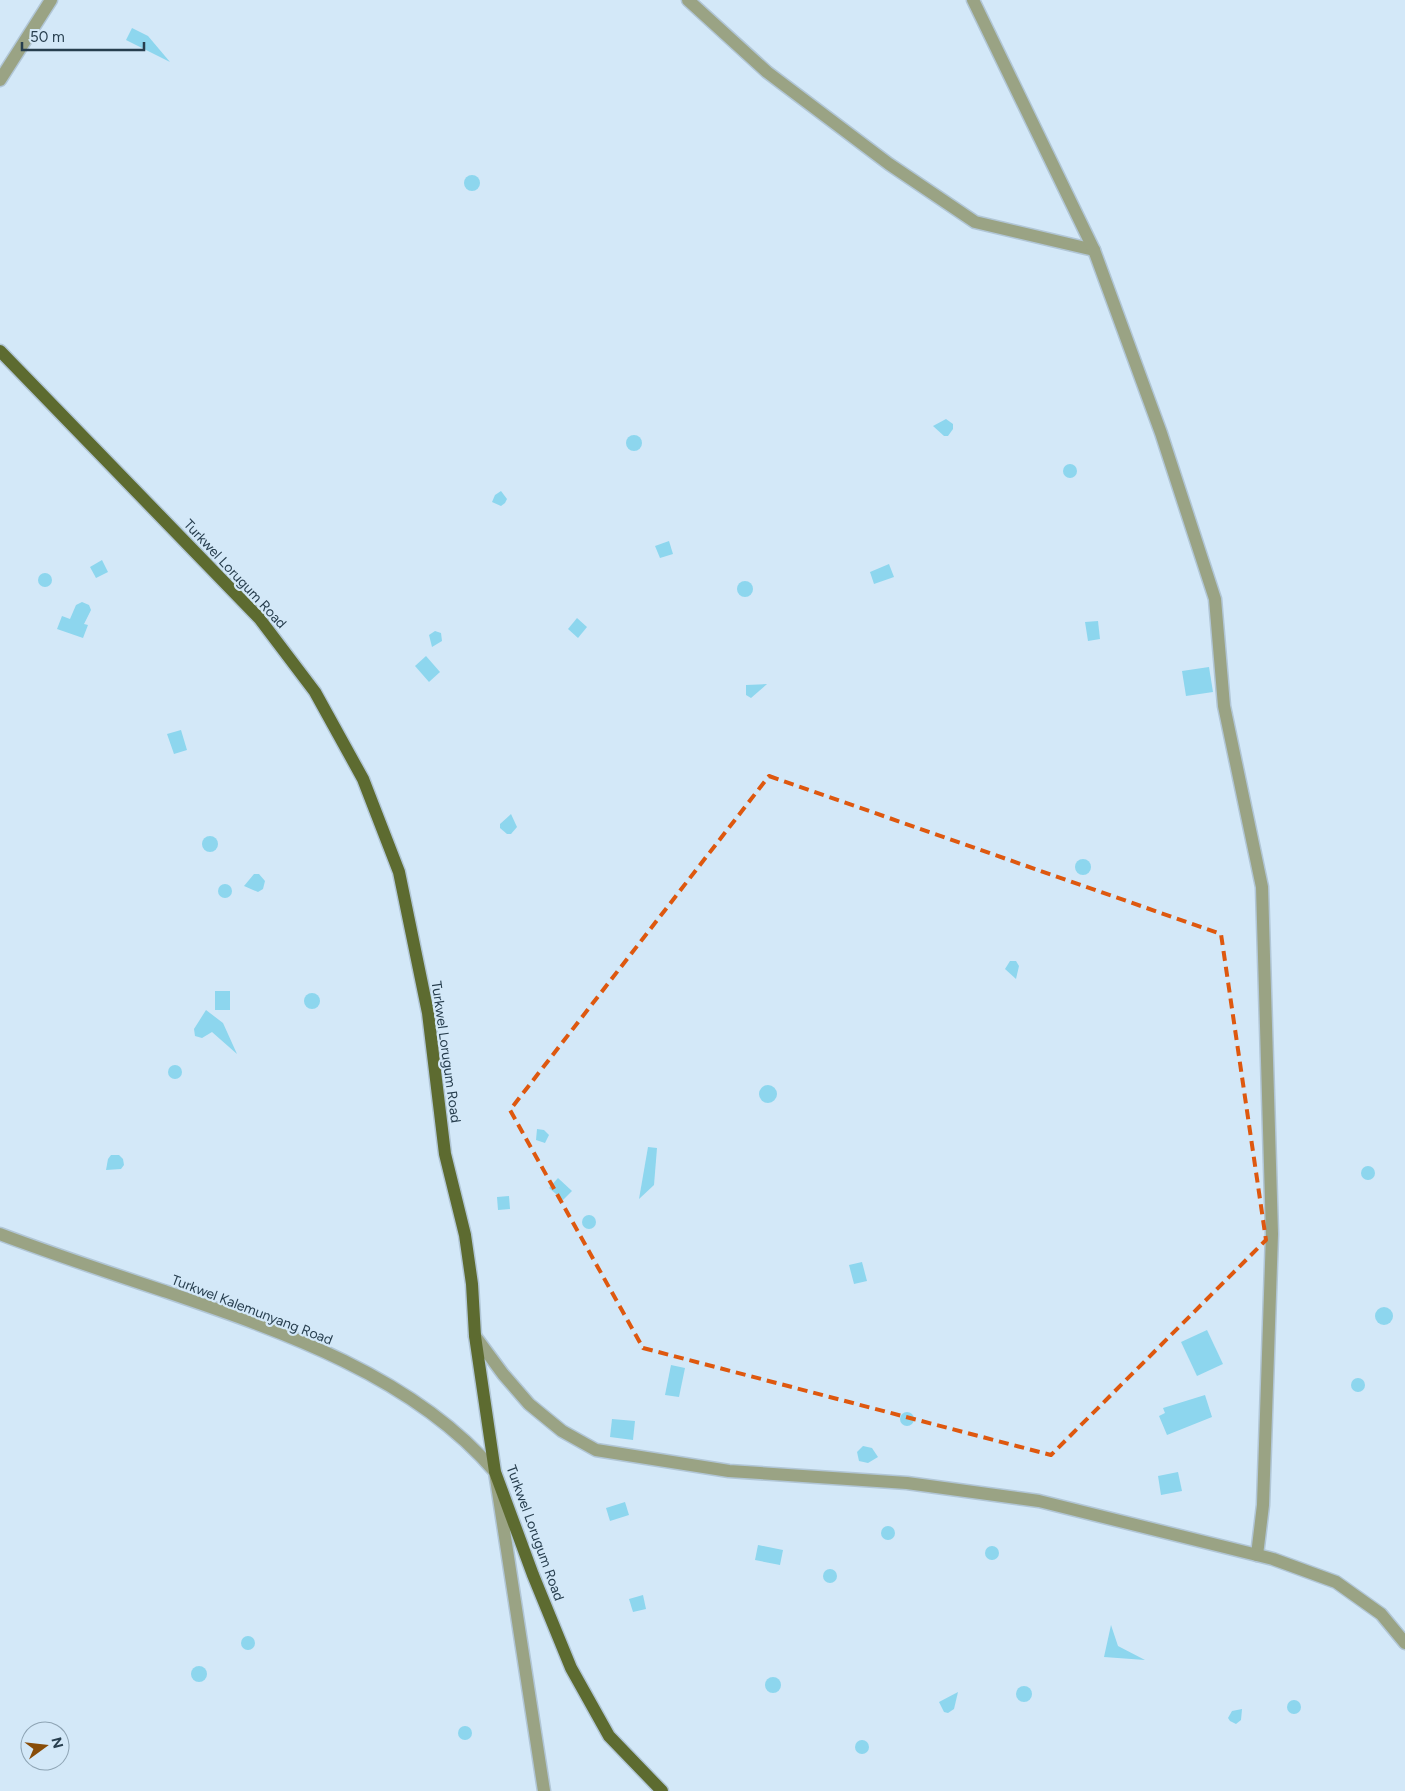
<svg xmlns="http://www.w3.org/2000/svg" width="1405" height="1791" font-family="Figtree,sans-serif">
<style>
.building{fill:#8dd6ee}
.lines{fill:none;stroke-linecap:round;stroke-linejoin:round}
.minor-casing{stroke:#b1c6d6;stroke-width:15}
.major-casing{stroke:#b1c6d6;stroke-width:15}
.minor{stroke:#9aa384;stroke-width:12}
.major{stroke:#5d6b30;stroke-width:12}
.marked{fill:none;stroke:#de580f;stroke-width:4;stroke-dasharray:10 6;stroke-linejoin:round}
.labels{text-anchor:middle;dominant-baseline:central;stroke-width:4.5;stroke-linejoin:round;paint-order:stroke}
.street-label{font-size:14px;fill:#273e4e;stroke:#d3e8f8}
</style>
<rect width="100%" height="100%" fill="#d3e8f8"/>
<g class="building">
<polygon points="132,28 148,36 170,62 126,40"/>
<circle cx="472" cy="183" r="8"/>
<polygon points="946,419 953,424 953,429 948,436 944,436 933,426"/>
<circle cx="634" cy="443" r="8"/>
<circle cx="1070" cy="471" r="7"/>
<polygon points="501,491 507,499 505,503 501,506 492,502 495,495"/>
<polygon points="669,541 673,554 660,558 655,546"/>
<polygon points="102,560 108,572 96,578 90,567"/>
<polygon points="889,564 894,577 874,584 870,572"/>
<circle cx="45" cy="580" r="7"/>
<circle cx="745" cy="589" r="8"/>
<polygon points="82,602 89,605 91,610 84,624 88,625 83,638 57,629 62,616 70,619 76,605"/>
<polygon points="577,618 587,627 578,638 568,629"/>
<polygon points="1098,621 1100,639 1088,641 1085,622"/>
<polygon points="435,631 441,633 442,641 432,647 429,635"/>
<polygon points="426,656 440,672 429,682 415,666"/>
<polygon points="1209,667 1213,692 1186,696 1182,671"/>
<polygon points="767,684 751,698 746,695 746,685"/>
<polygon points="181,730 187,750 174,754 167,734"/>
<polygon points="511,814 517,827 511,834 507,834 500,828 500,824"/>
<circle cx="210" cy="844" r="8"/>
<circle cx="1083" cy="867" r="8"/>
<polygon points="254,874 259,874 265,881 263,889 258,892 244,886"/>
<circle cx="225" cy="891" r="7"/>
<polygon points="1010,961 1016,961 1019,966 1016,979 1005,969"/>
<rect x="215" y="991" width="15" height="19"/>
<circle cx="312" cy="1001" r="8"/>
<polygon points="206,1010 223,1023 237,1054 212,1032 202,1038 195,1036 194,1029"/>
<circle cx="175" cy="1072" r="7"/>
<circle cx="768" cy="1094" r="9"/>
<polygon points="537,1129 544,1130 549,1135 545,1143 536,1140"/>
<polygon points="648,1147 657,1148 654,1185 639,1199"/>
<polygon points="111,1155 119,1155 123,1159 124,1165 121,1169 106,1170 108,1159"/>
<circle cx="1368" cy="1173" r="7"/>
<polygon points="558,1178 572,1191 563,1200 549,1188"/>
<polygon points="509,1196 510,1209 498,1210 497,1197"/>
<circle cx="589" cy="1222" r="7"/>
<polygon points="862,1262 867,1281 854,1284 849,1265"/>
<circle cx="1384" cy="1316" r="9"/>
<polygon points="1207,1330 1223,1364 1197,1376 1181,1342"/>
<polygon points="671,1365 685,1368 679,1397 665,1395"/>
<circle cx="1358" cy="1385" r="7"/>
<polygon points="1205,1395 1212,1417 1167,1435 1159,1416 1165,1413 1163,1408"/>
<circle cx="907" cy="1419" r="7"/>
<polygon points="612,1419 635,1421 633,1440 610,1437"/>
<polygon points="863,1446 872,1448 878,1457 868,1463 859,1461 857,1452"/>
<polygon points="1178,1472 1182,1491 1161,1495 1158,1476"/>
<polygon points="625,1502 629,1515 610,1521 606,1508"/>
<circle cx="888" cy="1533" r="7"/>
<polygon points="758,1545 783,1550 780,1565 755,1560"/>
<circle cx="992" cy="1553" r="7"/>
<circle cx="830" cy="1576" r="7"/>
<polygon points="643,1595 646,1609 633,1612 629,1599"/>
<polygon points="1111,1625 1118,1646 1145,1660 1104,1657"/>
<circle cx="248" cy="1643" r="7"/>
<circle cx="199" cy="1674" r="8"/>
<circle cx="773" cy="1685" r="8"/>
<circle cx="1024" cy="1694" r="8"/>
<polygon points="958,1692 954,1709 948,1713 944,1712 939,1702"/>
<circle cx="1294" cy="1707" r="7"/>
<polygon points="1242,1709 1241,1720 1236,1724 1230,1721 1228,1718 1232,1711"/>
<circle cx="465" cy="1733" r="7"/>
<circle cx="862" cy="1747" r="7"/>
</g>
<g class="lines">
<defs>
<g id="minor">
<polyline points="688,0 767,72 889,164 975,222 1094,250"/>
<polyline points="973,0 1094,250 1161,433 1215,599 1224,706 1262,887 1272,1234 1263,1505 1257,1555"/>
<polyline points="0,80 51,0"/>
<path d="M0,1234C53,1254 107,1272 161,1290C278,1330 413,1375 495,1472L544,1791"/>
<polyline points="475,1336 503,1374 529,1404 562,1431 596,1450 729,1471 907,1483 1039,1501 1273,1559 1336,1582 1381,1614 1405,1643"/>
</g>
<polyline id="major" points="0,351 259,618 315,692 363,779 399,872 428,1013 445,1154 465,1235 472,1284 475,1336 495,1472 533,1575 571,1668 609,1736 662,1791"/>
</defs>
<use href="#minor" class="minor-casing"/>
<use href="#major" class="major-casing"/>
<use href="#minor" class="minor"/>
<use href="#major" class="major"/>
</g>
<path class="marked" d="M769,776L1221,934L1266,1240L1051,1455L643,1348L510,1110Z"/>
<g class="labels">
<g class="street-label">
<text transform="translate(235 574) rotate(47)">Turkwel Lorugum Road</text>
<text transform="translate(446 1052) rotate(82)">Turkwel Lorugum Road</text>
<text transform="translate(252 1310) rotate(21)">Turkwel Kalemunyang Road</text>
<text transform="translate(535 1533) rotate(70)">Turkwel Lorugum Road</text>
</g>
</g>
<g transform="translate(45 1746) rotate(75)"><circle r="24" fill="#d3e8f8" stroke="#8ea4b4"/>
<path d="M0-4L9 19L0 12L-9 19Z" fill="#884c08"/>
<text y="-8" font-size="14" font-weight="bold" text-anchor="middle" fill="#273e4e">N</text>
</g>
<path d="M22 42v8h122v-8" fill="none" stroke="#273e4e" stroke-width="2.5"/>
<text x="30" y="42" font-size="15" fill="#273e4e" stroke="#d3e8f8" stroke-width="4" paint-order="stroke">50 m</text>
</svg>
